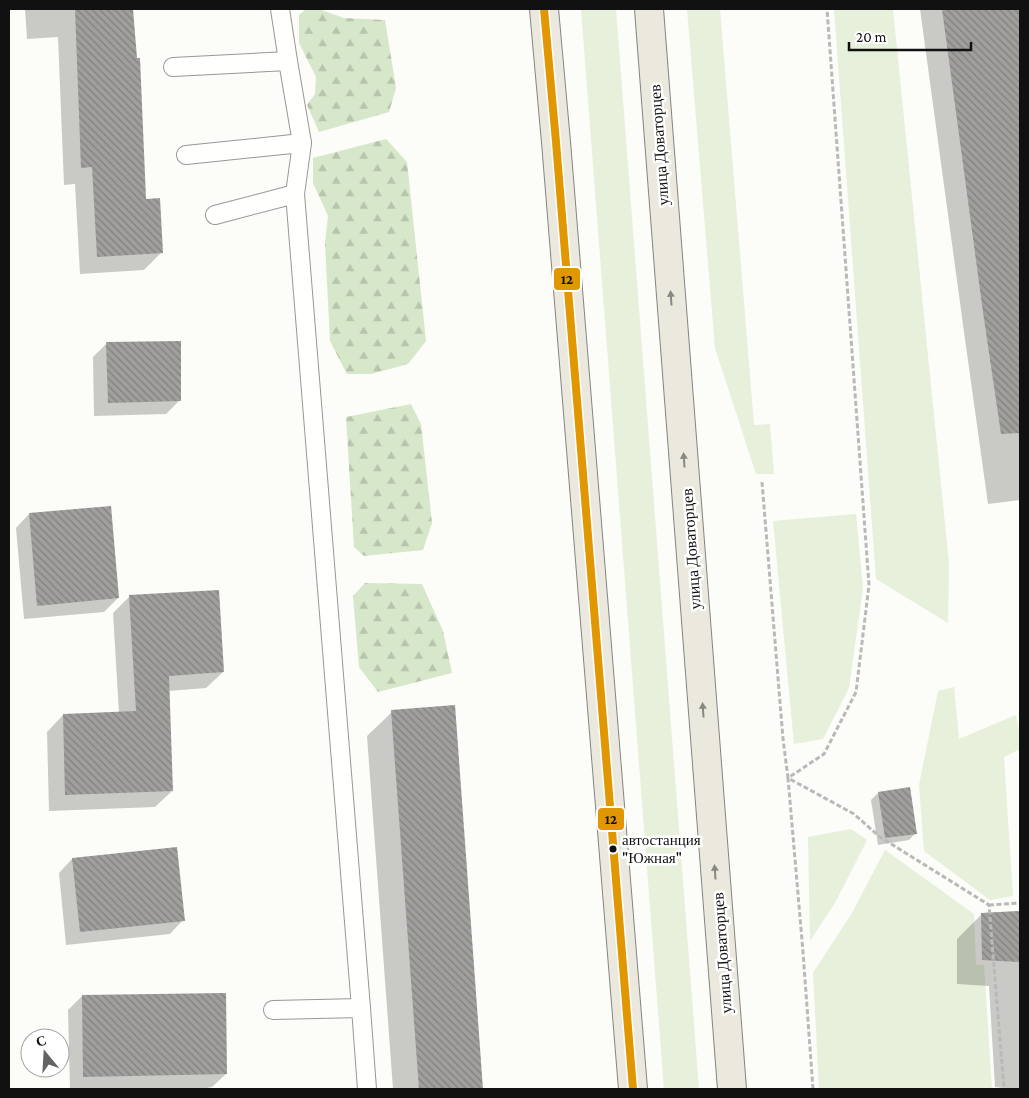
<svg xmlns="http://www.w3.org/2000/svg" width="1029" height="1098" font-family="'Crimson Pro',serif">
<style>
.grass{fill:#e6f0da}
.forest{fill:url(#forest-firs)}
.shadow{fill:#0003}
.building{fill:url(#building-back-hatch)}
.lines{fill:none;stroke-linecap:round;stroke-linejoin:round}
.lane-casing{stroke:#979795;stroke-width:20}
.primary-casing{stroke:#848482;stroke-width:30}
.path{stroke:#b9b9b8;stroke-width:3;stroke-dasharray:5 2.5;stroke-linecap:butt}
.lane{stroke:#fffffe;stroke-width:18}
.primary{stroke:#ebe8dd;stroke-width:28}
.bus-1-casing{stroke:#fff;stroke-width:11}
.bus-1{stroke:#e09702;stroke-width:8}
.oneway{fill:#898781}
.bus-dot{fill:#111;stroke:#fff;stroke-width:2}
.labels{text-anchor:middle;dominant-baseline:central;stroke-width:5;stroke-linejoin:round;paint-order:stroke}
.bus-label{font-size:15px;fill:#111;stroke:#fff;text-anchor:start}
.street-label{font-size:16px;fill:#111;stroke:#fff}
.line-badge{stroke:#fff;stroke-width:2}
.pale-badge-label{font-size:14px;text-anchor:middle;font-weight:bold;fill:#111}
</style>
<defs>
<pattern id="forest-firs" width="22" height="20" patternUnits="userSpaceOnUse" patternTransform="scale(1.25)"><rect width="22" height="20" fill="#d7e7c9"/><path d="M5 1l3.5 6h-7zM16 11l3.5 6h-7z" fill="#b8c5ac"/></pattern>
<pattern id="building-back-hatch" width="6" height="6" patternUnits="userSpaceOnUse" patternTransform="scale(1.25)"><rect width="6" height="6" fill="#a09f9c"/><path d="M-1 5l2 2M0 0l6 6M5-1l2 2" fill="none" stroke="#81807e"/></pattern>
</defs>
<rect width="100%" height="100%" fill="#fcfcf8"/>
<g class="grass">
<polygon points="581,9 616,9 699,1089 664,1089"/>
<polygon points="687,9 720,9 754,425 770,424 774,474 756,474 715,348"/>
<polygon points="834,9 893,9 949,564 948,623 876,579"/>
<polygon points="856,514 863,588 849,688 823,739 794,744 773,521"/>
<polygon points="954,687 959,739 1016,715 1020,736 1020,749 1004,757 1013,896 990,900 924,851 919,785 938,691"/>
<polygon points="851,829 867,840 836,901 810,941 808,837"/>
<polygon points="885,850 974,914 976,965 984,965 992,1089 819,1089 813,973 852,913"/>
</g>
<g class="forest">
<polygon points="306,9 319,9 344,18 385,20 396,88 389,112 319,132 307,105 315,94 316,77 299,43 299,15"/>
<polygon points="386,139 407,162 426,341 408,364 371,374 347,374 330,341 325,243 328,216 313,183 313,158"/>
<polygon points="411,404 421,424 432,523 423,550 364,556 354,547 346,417"/>
<polygon points="365,583 422,584 443,631 452,673 378,692 359,667 353,596"/>
</g>
<g class="shadow">
<polygon points="25,9 132,9 145,200 161,253 144,270 80,274 75,184 64,185 58,37 27,39"/>
<polygon points="920,9 1020,9 1020,500 988,504 964,332"/>
<polygon points="107,343 180,400 166,414 94,416 93,357"/>
<polygon points="29,514 118,598 104,612 24,619 16,528"/>
<polygon points="129,597 223,672 206,688 168,691 172,791 155,807 49,811 47,732 63,715 119,713 113,613"/>
<polygon points="454,707 482,1089 393,1089 367,736 392,712"/>
<polygon points="909,789 916,833 909,840 878,845 871,800 878,793"/>
<polygon points="72,859 183,920 170,934 66,945 59,873"/>
<polygon points="1020,912 1020,1089 1011,1089 995,1087 989,986 957,984 957,939 982,914"/>
<polygon points="82,996 226,1074 212,1087 207,1088 208,1089 70,1089 68,1010"/>
</g>
<g class="building">
<polygon points="75,9 133,9 137,58 140,58 146,199 160,198 163,253 97,257 92,167 81,168"/>
<polygon points="942,9 1020,9 1020,433 1001,434 983,312"/>
<polygon points="181,341 181,401 108,403 106,342"/>
<polygon points="111,506 119,598 37,606 29,513"/>
<polygon points="219,590 224,672 169,676 173,791 65,795 63,714 136,711 129,595"/>
<polygon points="455,705 483,1089 419,1089 391,710"/>
<polygon points="910,787 917,834 885,838 878,792"/>
<polygon points="177,847 185,921 80,932 72,858"/>
<polygon points="1020,911 1020,962 982,960 981,913"/>
<polygon points="226,993 227,1074 83,1077 82,995"/>
</g>
<g class="lines">
<defs>
<g id="lane">
<polyline points="280,9 288,61"/>
<polyline points="173,67 288,61 302,143 295,194 215,215"/>
<polyline points="186,155 302,143"/>
<polyline points="295,194 361,1008"/>
<polyline points="273,1010 361,1008 367,1089"/>
</g>
<g id="primary">
<polyline points="544,9 556,142 633,1089"/>
<polyline points="649,9 732,1089"/>
</g>
</defs>
<use href="#lane" class="lane-casing"/>
<use href="#primary" class="primary-casing"/>
<g class="path">
<polyline points="762,482 783,739 788,778 854,814 880,837 989,905 1004,1089"/>
<polyline points="989,905 1020,903"/>
<polyline points="813,1089 803,952 788,778 824,754 856,692 869,585 827,9"/>
</g>
<use href="#lane" class="lane"/>
<use href="#primary" class="primary"/>
<defs>
<polyline id="bus-1" points="544,9 556,142 633,1089"/>
</defs>
<use href="#bus-1" class="bus-1-casing"/>
<use href="#bus-1" class="bus-1"/>
</g>
<defs><path id="oneway-solid" d="M-6-.8H1V-3.2L6.5 0L1 3.2V.8H-6Z" transform="scale(1.25)"/></defs>
<g class="oneway">
<use href="#oneway-solid" transform="translate(671 298) rotate(-94)"/>
<use href="#oneway-solid" transform="translate(684 460) rotate(-94)"/>
<use href="#oneway-solid" transform="translate(703 710) rotate(-94)"/>
<use href="#oneway-solid" transform="translate(715 872) rotate(-94)"/>
</g>
<circle class="bus-dot" cx="613" cy="849" r="4.5"/>
<g class="labels">
<g class="bus-label">
<text x="622" y="840">автостанция<tspan x="622" dy="18">"Южная"</tspan></text>
</g>
<g class="street-label">
<text transform="translate(659 145) rotate(-94)">улица Доваторцев</text>
<text transform="translate(691 549) rotate(-94)">улица Доваторцев</text>
<text transform="translate(722 953) rotate(-94)">улица Доваторцев</text>
</g>
</g>
<g class="line-badge">
<rect x="553" y="267" width="28" height="24" rx="5" fill="#e09702"/>
<rect x="597" y="807" width="28" height="24" rx="5" fill="#e09702"/>
</g>
<g class="pale-badge-label">
<text x="567" y="284">12</text>
<text x="611" y="824">12</text>
</g>
<rect width="1029" height="1098" fill="none" stroke="#111111" stroke-width="20"/>
<g transform="translate(45 1053) rotate(342)"><circle r="24" fill="#ffffff" stroke="#a0a0a0"/>
<path d="M0-4L9 19L0 12L-9 19Z" fill="#636362"/>
<text y="-8" font-size="14" font-weight="bold" text-anchor="middle" fill="#111111">С</text>
</g>
<path d="M849 42v8h122v-8" fill="none" stroke="#111111" stroke-width="2.5"/>
<text x="856" y="42" font-size="15" fill="#111111" stroke="#ffffff" stroke-width="4" paint-order="stroke">20 m</text>
</svg>
